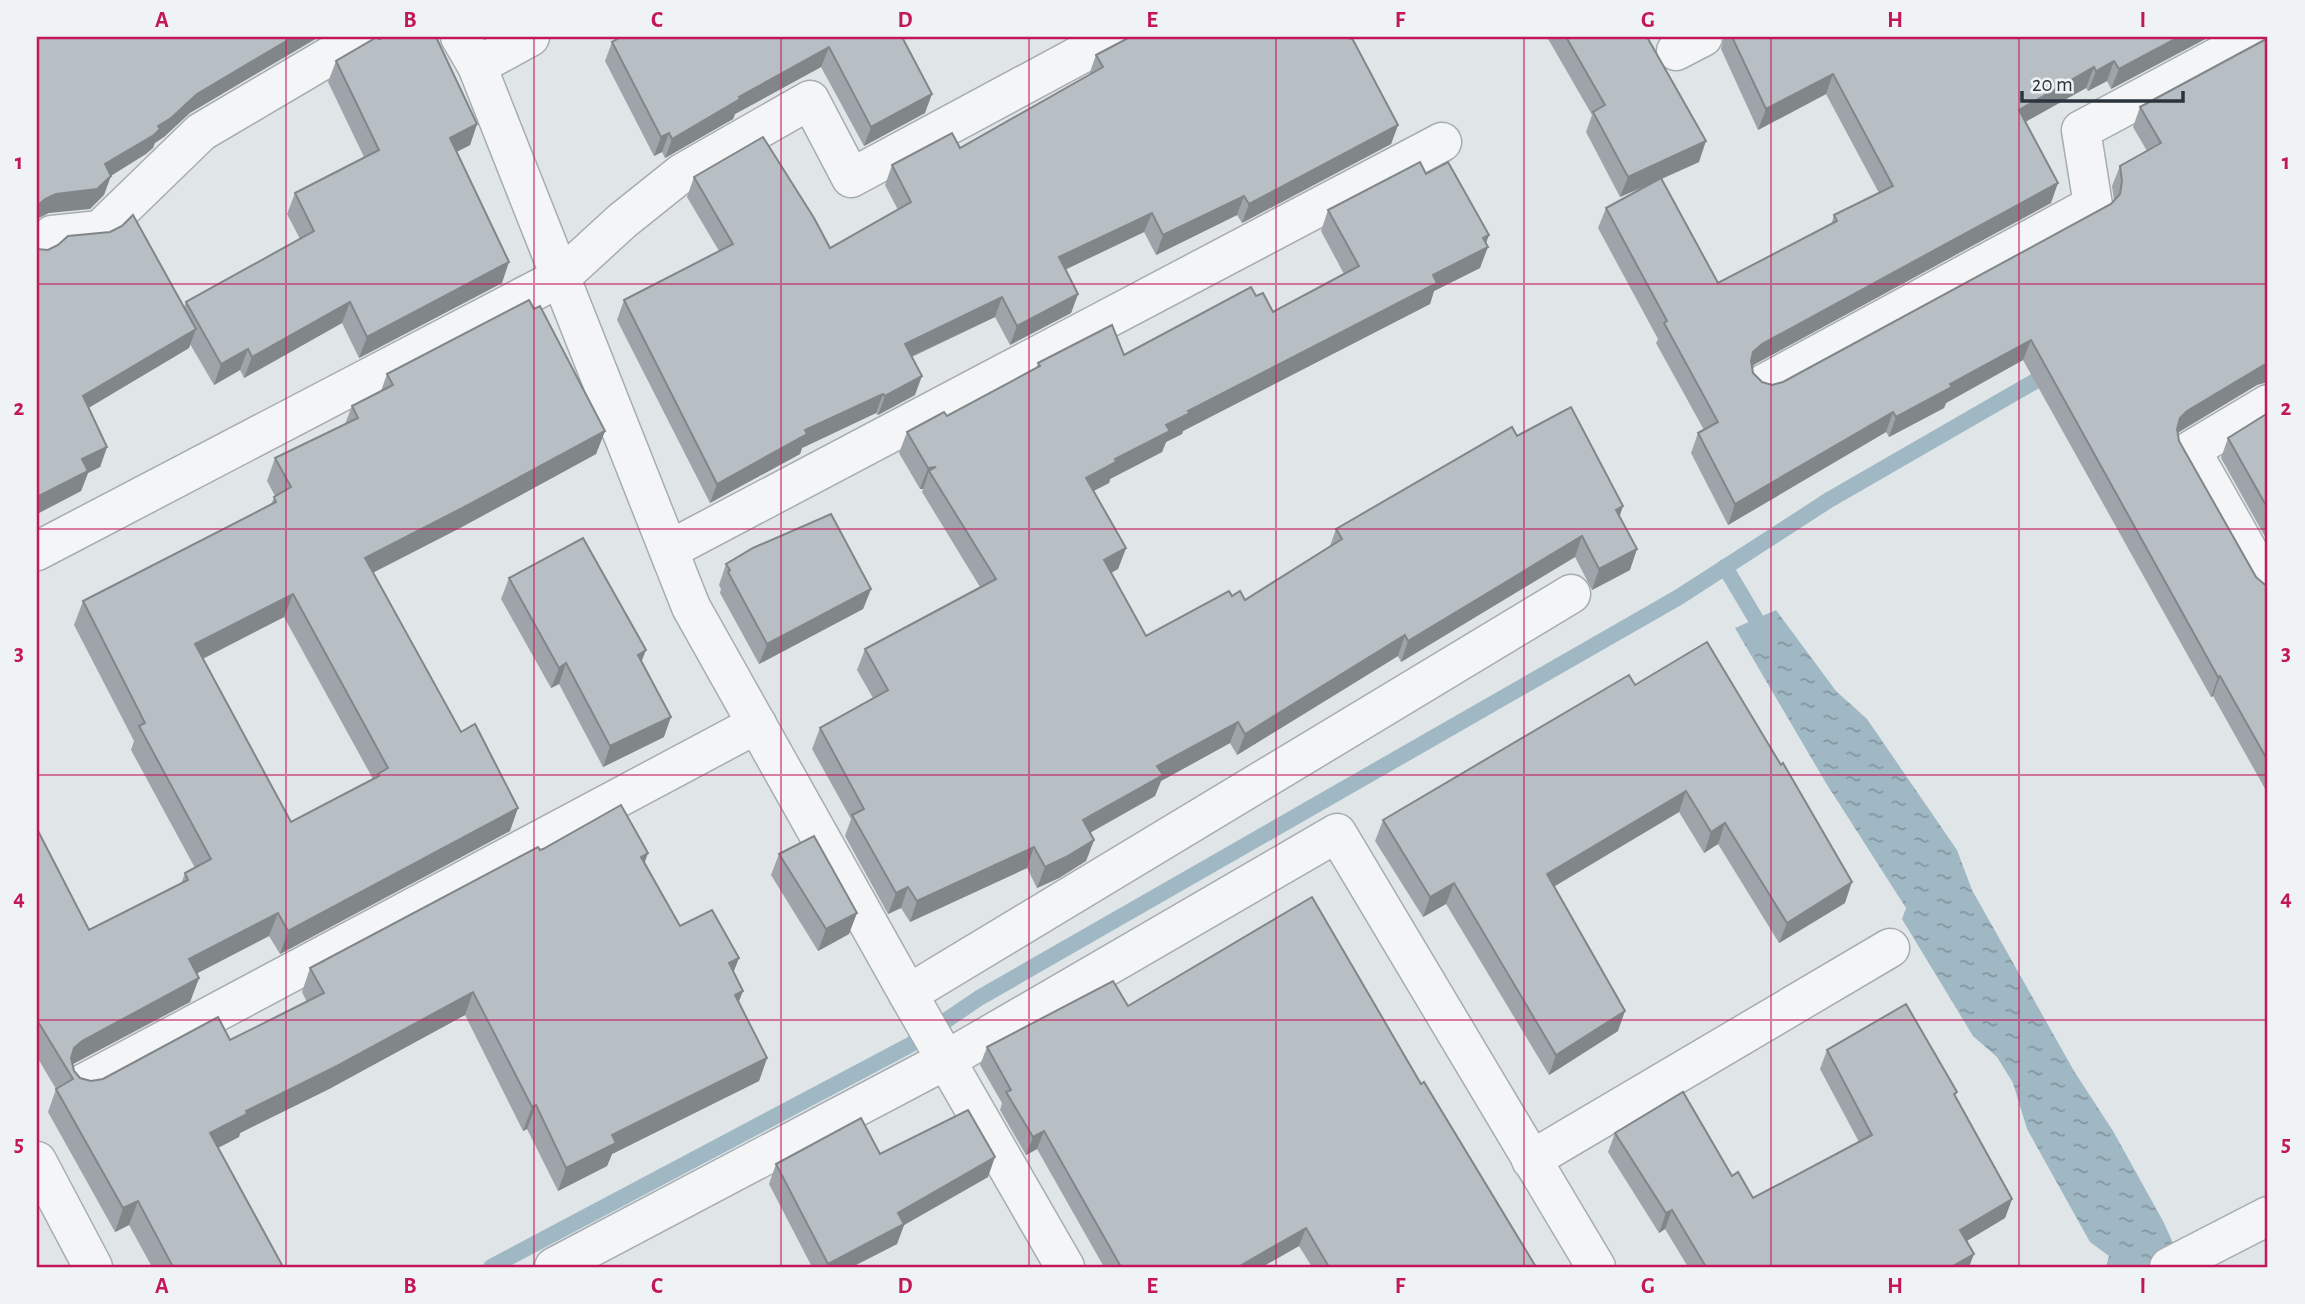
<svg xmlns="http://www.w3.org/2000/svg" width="2305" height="1304" font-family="'Alegreya Sans',sans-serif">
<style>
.water{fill:url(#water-ripples)}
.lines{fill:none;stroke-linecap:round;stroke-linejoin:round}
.stream{stroke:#9fb8c4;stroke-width:16}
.minor-casing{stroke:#a6adb1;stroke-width:41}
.minor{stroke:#f3f5f6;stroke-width:38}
.wall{fill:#9ea4a9;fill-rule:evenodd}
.shaded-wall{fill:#818689}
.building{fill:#b8bfc4;stroke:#818689;stroke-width:2;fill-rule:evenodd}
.grid{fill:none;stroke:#c2185b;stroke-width:2;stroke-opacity:0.55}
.neatline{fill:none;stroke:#c2185b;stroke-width:2.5}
.grid-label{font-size:23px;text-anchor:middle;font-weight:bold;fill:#c2185b}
</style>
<defs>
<pattern id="water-ripples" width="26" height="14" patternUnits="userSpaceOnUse" patternTransform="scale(1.75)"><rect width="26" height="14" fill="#9fb8c4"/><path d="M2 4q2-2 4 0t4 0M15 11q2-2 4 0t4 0" fill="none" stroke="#8296a0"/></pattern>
</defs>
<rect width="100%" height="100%" fill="#e0e5e8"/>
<polygon class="water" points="1776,610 1836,691 1867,719 1957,850 1972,890 2074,1071 2113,1131 2163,1221 2184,1267 2106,1267 2109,1256 2090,1242 2027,1129 2013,1083 1997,1057 1973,1036 1902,919 1906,908 1826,783 1735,628"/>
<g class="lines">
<g class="stream">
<polyline points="1725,567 1767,638"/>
<polyline points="491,1267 910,1045 979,998 1679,597 1829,500 2051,372"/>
</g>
<defs>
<g id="minor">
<polyline points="460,37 477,66 691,607 908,994 1065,1267"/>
<polyline points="1676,51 1703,37"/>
<polyline points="477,66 530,37"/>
<polyline points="37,248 52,235 100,230 201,132 362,37"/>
<polyline points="1765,383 2093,205 2081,130 2255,37"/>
<polyline points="2268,404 2191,450 2268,586"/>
<polyline points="669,550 1442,142"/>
<polyline points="37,551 561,277 622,221 682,173 810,100 851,178 1113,37"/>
<polyline points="908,994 1571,594"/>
<polyline points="84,1083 757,724"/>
<polyline points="1531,1160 1890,948"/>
<polyline points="37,1161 93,1267"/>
<polyline points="554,1267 946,1060 1337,833 1596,1267"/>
<polyline points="2169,1267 2268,1216"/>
</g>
</defs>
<use href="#minor" class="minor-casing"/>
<use href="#minor" class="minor"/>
</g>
<g class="wall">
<polygon points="902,37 925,113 864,146 821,67 735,114 733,119 665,158 662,152 654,156 605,61 612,42"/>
<polygon points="1547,37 1647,37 1699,162 1662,179 1718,283 1831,225 1834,215 1879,193 1826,94 1758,130 1721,49 1724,37 2209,37 2111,89 2107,81 2088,91 2086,88 2025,122 2051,203 1755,364 1752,367 1753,373 1762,382 1772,385 1783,382 2111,204 2114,200 2112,186 2120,166 2147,151 2133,127 2140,107 2268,38 2257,385 2178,433 2179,441 2256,577 2264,584 2268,586 2268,794 2213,696 2211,697 2023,360 1946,403 1944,408 1889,437 1886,432 1728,525 1691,453 1698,433 1704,430 1656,343 1658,339 1598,228 1606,208 1650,184 1620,197 1586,132 1592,115"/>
<polygon points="379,39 477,124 470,145 457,152 502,283 359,358 342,323 244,378 240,370 214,385 190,344 189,348 88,408 107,447 100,467 88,473 81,491 37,514 37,249 184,307 186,302 300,239 287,214 295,193 364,157 328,82 336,61"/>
<polygon points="1096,55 1398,125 1391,144 1242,223 1237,215 1156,255 1144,232 1066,269 1078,294 1071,313 1010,345 995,317 912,357 915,395 878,415 876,413 802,448 800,454 710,503 617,320 624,300 719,251 687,197 694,177 830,248 898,210 885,185 892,165 960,148 1089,75"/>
<polygon points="1426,174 1486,243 1480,268 1434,291 1430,304 1183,431 1182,434 1166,442 1162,452 1110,479 1109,483 1093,491 1126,548 1118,569 1111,573 1146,636 1232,596 1245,600 1330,546 1336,529 1517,436 1623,506 1620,516 1630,570 1592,590 1575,557 1401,662 1398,656 1237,755 1230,743 1161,781 1155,796 1090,833 1094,840 1086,861 1059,878 1037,888 1027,868 910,922 901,908 888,914 845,836 851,819 812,749 820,728 873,698 857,670 865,649 980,587 922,492 923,489 920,489 899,453 907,432 947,416 1036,369 1038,363 1124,355 1256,296 1273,312 1344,274 1321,231 1328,210"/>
<path d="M534,309L605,431L596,454L460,528L373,572L510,831L280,954L269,936L196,974L199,978L190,1002L73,1064L72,1065L74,1071L80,1078L91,1081L103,1079L230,1040L307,1002L302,992L310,968L540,850L645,862L680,926L739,958L733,972L739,1002L767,1058L759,1081L612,1154L607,1166L558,1191L527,1129L523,1131L465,1015L329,1089L240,1133L239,1137L218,1148L282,1265L281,1267H152L129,1225L115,1232L48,1112L56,1089L37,1057V829L89,930L181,884L185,873L195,868L131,750L134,741L74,625L83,601L271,504L275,496L267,481L275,458L345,424L352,406L381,391L387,374ZM284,617L373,779L291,822L203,659Z"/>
<polygon points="2268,413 2268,542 2221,458 2228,438"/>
<polygon points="726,564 871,589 863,609 759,664 720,593 721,589 719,585"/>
<polygon points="509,578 664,737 603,767 559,684 551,688 501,599"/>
<polygon points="1635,685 1845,903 1779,943 1718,844 1704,853 1679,812 1554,886 1618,1031 1549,1075 1446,904 1423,917 1375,841 1383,820"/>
<polygon points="779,854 849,934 818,951 771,875"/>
<polygon points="1128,1006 1421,1084 1536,1267 1312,1267 1299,1246 1262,1267 1104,1267 1037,1149 1026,1155 1000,1110 1002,1103 980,1065 987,1047"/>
<polygon points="1827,1050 1957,1092 1955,1097 2012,1199 2005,1218 1967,1241 1969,1267 1688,1267 1665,1229 1659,1233 1608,1152 1615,1133 1732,1176 1753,1198 1859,1142 1820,1069"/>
<polygon points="880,1154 988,1177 904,1225 897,1244 852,1267 812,1267 769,1184 776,1164"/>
</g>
<g class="shaded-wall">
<polygon points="293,37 319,37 190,113 164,137 155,143 153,148 146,154 98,184 105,164 158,126 197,94"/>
<polygon points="2179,37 2209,37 2111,89 2119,69"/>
<polygon points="829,47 821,67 735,114 733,119 665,158 672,139 739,97"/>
<polygon points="2114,61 2107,81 2088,91 2096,71"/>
<polygon points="2094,67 2086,88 2011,130 2019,110"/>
<polygon points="1833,74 1826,94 1758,130 1766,109"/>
<polygon points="932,94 925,113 864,146 871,127"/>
<polygon points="477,124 470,145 442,159 450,138"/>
<polygon points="1398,125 1391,144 1242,223 1249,204"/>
<polygon points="669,133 662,152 654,156 661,137"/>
<polygon points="1706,141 1699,162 1620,197 1628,177"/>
<polygon points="111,176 104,195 90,209 49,213 37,219 37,206 45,199 56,194"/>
<polygon points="2058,183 2051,203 1755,364 1746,372 1753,352 1762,344"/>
<polygon points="1244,196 1237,215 1156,255 1163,235"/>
<polygon points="1152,213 1144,232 1052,276 1059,257"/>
<polygon points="1489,235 1484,249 1488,247 1480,268 1434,291 1430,304 1183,431 1182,434 1166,442 1162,452 1110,479 1109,483 1078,499 1086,478 1166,425 1188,411 1433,275"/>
<polygon points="509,262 502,283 359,358 367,337"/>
<polygon points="1078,294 1071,313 1010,345 1017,326"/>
<polygon points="1002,297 995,317 897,363 905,344"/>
<polygon points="350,302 342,323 244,378 252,357"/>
<polygon points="196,329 189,348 75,416 83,396"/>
<polygon points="2031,340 2023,360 1946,403 1944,408 1889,437 1896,417 1950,384"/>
<polygon points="248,349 240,370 214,385 221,364"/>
<polygon points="2268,364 2268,382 2257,385 2180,431 2172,439 2180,418 2187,411 2264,365"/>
<polygon points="922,376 915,395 878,415 885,396"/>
<polygon points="883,394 876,413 802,448 800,454 710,503 717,484 805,430"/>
<polygon points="1893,412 1886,432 1728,525 1735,504"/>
<polygon points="605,431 596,454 460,528 357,581 365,558"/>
<polygon points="107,447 100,467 88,473 81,491 37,514 37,497 82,459"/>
<polygon points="936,467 929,471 923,489 920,489 928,468"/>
<polygon points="1623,506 1615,527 1616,510"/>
<polygon points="1582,536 1575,557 1401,662 1408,641"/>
<polygon points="1126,548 1118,569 1096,581 1104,560"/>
<polygon points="1637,549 1630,570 1592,590 1599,569"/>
<polygon points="871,589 863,609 759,664 767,644"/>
<polygon points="293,594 284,617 186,667 195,644"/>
<polygon points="1405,635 1398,656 1237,755 1245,734"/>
<polygon points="646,650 638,671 638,655"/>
<polygon points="566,663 559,684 551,688 559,668"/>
<polygon points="2220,676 2213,696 2211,697 2218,677"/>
<polygon points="671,717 664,737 603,767 610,746"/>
<polygon points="1238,722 1230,743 1161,781 1155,796 1075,841 1083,820 1157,766"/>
<polygon points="1686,791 1679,812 1540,895 1547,874"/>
<polygon points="518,808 510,831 280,954 288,931"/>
<polygon points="1725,823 1718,844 1704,853 1711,832"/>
<polygon points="1094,840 1086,861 1059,878 1037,888 1045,867"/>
<polygon points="1034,847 1027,868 910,922 917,901"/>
<polygon points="648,853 640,876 641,857"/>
<polygon points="1852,882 1845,903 1779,943 1787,923"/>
<polygon points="1454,883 1446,904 1423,917 1430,897"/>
<polygon points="908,887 901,908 888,914 896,893"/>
<polygon points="278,913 269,936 180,982 189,959"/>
<polygon points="857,913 849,934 818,951 826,929"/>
<polygon points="739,958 730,981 729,963"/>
<polygon points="199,978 190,1002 73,1064 66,1071 74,1048 82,1041"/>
<polygon points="743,991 734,1014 735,995"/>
<polygon points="473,992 465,1015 329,1089 240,1133 239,1137 202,1156 210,1133 246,1111"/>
<polygon points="1625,1011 1618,1031 1549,1075 1556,1055"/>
<polygon points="767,1058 759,1081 612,1154 607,1166 558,1191 566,1168 612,1135"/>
<polygon points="536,1105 527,1129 523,1131 532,1107"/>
<polygon points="1044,1131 1037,1149 1026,1155 1033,1137"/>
<polygon points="995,1157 988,1177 904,1225 897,1244 852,1267 827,1267 828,1264 898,1213"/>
<polygon points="2012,1199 2005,1218 1953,1249 1960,1230"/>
<polygon points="138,1201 129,1225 115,1232 123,1208"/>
<polygon points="1672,1210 1665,1229 1659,1233 1666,1213"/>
<polygon points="1306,1228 1299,1246 1262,1267 1238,1267"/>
<polygon points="1974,1254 1969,1267 1951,1267"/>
</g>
<g class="building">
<polygon points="37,37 293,37 197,94 171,118 158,126 160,129 154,135 105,164 111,176 97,189 56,194 45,199 37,206"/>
<polygon points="377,37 379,39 385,37 436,37 477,124 450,138 509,262 367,337 350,302 252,357 248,349 221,364 186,302 314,231 295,193 379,150 336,61"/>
<polygon points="621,37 902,37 932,94 871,127 829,47 739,97 740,99 672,139 669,133 661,137 612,42"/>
<polygon points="1130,37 1349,37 1350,39 1352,38 1398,125 1249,204 1244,196 1163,235 1152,213 1059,257 1078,294 1017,326 1002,297 905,344 922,376 885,396 883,394 805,430 807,434 717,484 624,300 733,244 694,177 763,137 814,218 830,248 911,202 892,165 952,133 960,148 1103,67 1096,55"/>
<polygon points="1566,37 1647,37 1706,141 1628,177 1593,112 1605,105"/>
<polygon points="1732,37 2179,37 2119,69 2114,61 2096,71 2094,67 2019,110 2058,183 1762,344 1753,352 1751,361 1753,373 1762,382 1772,385 1783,382 2111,204 2120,194 2122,181 2120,166 2161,143 2140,107 2268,38 2268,364 2264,365 2187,411 2180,418 2177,429 2179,441 2256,577 2264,584 2268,586 2268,761 2220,676 2218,677 2031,340 1950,384 1952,387 1896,417 1893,412 1735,504 1698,433 1718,422 1664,323 1667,321 1606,208 1661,178 1718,283 1837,221 1834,215 1893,186 1833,74 1766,109"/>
<polygon points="1420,162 1426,174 1448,162 1489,235 1483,238 1488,247 1433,275 1437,283 1188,411 1190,413 1166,425 1170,431 1115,459 1116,462 1086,478 1126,548 1104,560 1146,636 1229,591 1232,596 1240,591 1245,600 1342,539 1336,529 1512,427 1517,436 1571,407 1623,506 1616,510 1637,549 1599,569 1582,536 1408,641 1405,635 1245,734 1238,722 1157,766 1163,775 1083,820 1094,840 1066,857 1045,867 1034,847 917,901 908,887 896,893 852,815 864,809 820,728 888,690 865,649 996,579 929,471 936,467 928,468 907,432 944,412 947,416 1040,366 1038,363 1112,325 1124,355 1251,287 1256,296 1263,293 1273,312 1359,266 1328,210"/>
<polygon points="133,215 196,329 83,396 107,447 82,459 88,471 37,497 37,249 48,250 58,245 68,236 110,232 122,226"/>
<path d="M529,300L534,309L540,306L605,431L468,505L365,558L461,732L475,724L518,808L288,931L278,913L189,959L199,978L82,1041L74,1048L71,1058L74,1071L80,1078L91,1081L103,1079L218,1017L230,1040L324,993L310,968L538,847L540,850L543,849L621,805L648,853L641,857L680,926L712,910L739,958L729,963L743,991L735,995L767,1058L612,1135L616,1143L566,1168L536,1105L532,1107L473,992L337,1066L246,1111L247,1114L210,1133L282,1265L278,1267H173L138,1201L123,1208L56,1089L73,1079L37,1020V829L89,930L188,880L185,873L211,859L139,726L145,723L83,601L276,502L274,497L291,487L275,458L358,418L352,406L393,385L387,374ZM293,594L388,768L378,774L379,776L291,822L195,644Z"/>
<polygon points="2268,413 2268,509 2228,438"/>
<polygon points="831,514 871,589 767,644 728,572 730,570 726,564 753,548"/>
<polygon points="583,538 646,650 638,655 671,717 610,746 566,663 559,668 509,578"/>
<polygon points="1707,642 1781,765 1783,763 1852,882 1787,923 1725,823 1711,832 1686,791 1547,874 1625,1011 1556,1055 1454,883 1430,897 1383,820 1629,675 1635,685"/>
<polygon points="814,836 857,913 826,929 779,854"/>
<polygon points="1312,897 1421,1084 1424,1082 1536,1267 1329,1267 1306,1228 1238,1267 1121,1267 1044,1131 1033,1137 1006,1092 1011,1090 987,1047 1113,981 1128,1006"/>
<polygon points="1906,1004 1957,1092 1954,1094 2012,1199 1960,1230 1974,1254 1951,1267 1706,1267 1672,1210 1666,1213 1615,1133 1683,1092 1732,1176 1738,1172 1753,1198 1872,1135 1827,1050"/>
<polygon points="968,1110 995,1157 898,1213 904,1224 828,1264 776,1164 861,1118 880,1154"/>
</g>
<path class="grid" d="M286,37V1267M534,37V1267M781,37V1267M1029,37V1267M1276,37V1267M1524,37V1267M1771,37V1267M2019,37V1267M37,284H2268M37,529H2268M37,775H2268M37,1020H2268"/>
<rect width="2305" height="1304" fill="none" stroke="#f0f3f5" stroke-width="77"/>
<path d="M2022 91v10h161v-10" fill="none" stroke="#2b353d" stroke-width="3.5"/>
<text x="2032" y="91" font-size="21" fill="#2b353d" stroke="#f0f3f5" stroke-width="5" paint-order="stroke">20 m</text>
<rect x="38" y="38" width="2228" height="1228" class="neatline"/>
<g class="grid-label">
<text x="162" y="27">A</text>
<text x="410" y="27">B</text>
<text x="657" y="27">C</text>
<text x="905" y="27">D</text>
<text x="1152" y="27">E</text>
<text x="1400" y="27">F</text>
<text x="1648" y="27">G</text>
<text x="1895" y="27">H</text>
<text x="2143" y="27">I</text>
<text x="19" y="169">1</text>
<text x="2286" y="169">1</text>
<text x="19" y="415">2</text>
<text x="2286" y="415">2</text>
<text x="19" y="660">3</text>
<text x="2286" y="660">3</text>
<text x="19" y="905">4</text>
<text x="2286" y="905">4</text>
<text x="19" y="1151">5</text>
<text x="2286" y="1151">5</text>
<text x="162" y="1293">A</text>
<text x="410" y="1293">B</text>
<text x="657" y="1293">C</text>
<text x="905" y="1293">D</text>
<text x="1152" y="1293">E</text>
<text x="1400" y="1293">F</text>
<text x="1648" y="1293">G</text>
<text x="1895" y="1293">H</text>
<text x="2143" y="1293">I</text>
</g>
</svg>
